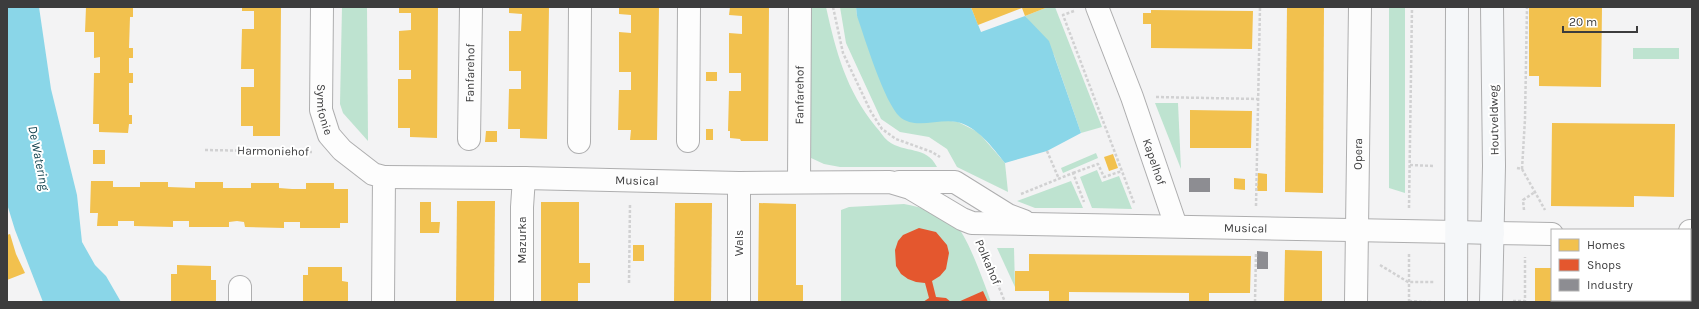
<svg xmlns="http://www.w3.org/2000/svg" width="1699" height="309" font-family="Karla,sans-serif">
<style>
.green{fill:#bee3d0}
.water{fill:#8ad6e8}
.homes{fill:#f2c14e}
.shops{fill:#e4572e}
.industry{fill:#8d8d92}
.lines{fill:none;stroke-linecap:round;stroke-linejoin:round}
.street-casing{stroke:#aeaeaf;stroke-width:24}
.secondary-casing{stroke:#aeaeaf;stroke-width:24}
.path{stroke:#d1d1d2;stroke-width:2.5;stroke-dasharray:3 2;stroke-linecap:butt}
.street{stroke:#fdfdfd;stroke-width:22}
.secondary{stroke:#f5f7f9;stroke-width:22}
.labels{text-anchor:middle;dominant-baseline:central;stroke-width:4;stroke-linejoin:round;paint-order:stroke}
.street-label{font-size:12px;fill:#3c3c3d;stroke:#fff}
.water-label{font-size:13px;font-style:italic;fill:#154550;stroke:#fff}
</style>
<rect width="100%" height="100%" fill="#f3f3f4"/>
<g class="green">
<polygon points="342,7 367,7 368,141 343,113 340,104"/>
<path d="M809,7H826C836,52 846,90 876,127C880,131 883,137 888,141C905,154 926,145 937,167H840L824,164L811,158L808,148Z"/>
<polygon points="840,7 856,7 857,16 944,120 958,122 978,132 1005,163 1008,192 957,167 947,149 929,137 900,132 881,119 846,43"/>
<polygon points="1048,7 1055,7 1102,127 1081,133 1054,55 1025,16"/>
<polygon points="1389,7 1405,7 1405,193 1389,188"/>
<rect x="1633" y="48" width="46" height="11"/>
<polygon points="1155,103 1178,103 1181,169"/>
<polygon points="1096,153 1098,158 1063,173 1061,168"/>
<polygon points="1097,170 1102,182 1119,176 1132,209 1092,208 1080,177"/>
<polygon points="1071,181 1083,208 1035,208 1017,201"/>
<path d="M904,204C921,207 939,212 953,222C967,233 984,283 991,302H841V210L849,207Z"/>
<polygon points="997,248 1014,248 1015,287"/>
</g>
<g class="water">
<polygon points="7,7 39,7 51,89 77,195 82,242 95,265 106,276 121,302 43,302 15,230 7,204"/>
<path d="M856,7H971L981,32L1025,16L1049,41L1081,133L1047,151L1005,163C992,147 978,127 957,122C939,118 915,130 900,117C884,102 865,39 857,16Z"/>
</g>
<g class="homes">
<polygon points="86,7 133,7 133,17 130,17 129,48 133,48 133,58 129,58 129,73 133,73 133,83 129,83 129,115 132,115 132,124 129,124 128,133 99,132 99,124 93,124 94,73 100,73 100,57 94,58 94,32 85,32"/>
<polygon points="242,7 281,7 280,136 253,136 253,126 241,126 241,87 254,87 254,69 241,69 242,29 254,29 254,11 242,11"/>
<polygon points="399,7 438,7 437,138 410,137 410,128 398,128 398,79 411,79 411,70 399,70 399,31 411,30 411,13 399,13"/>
<polygon points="509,7 549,7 547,139 520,138 520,129 508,129 509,89 521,89 521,71 509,71 509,31 521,31 522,14 509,13"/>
<polygon points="619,7 659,7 657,140 630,140 631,130 618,130 619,90 631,90 631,72 619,72 619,32 631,33 631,15 619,14"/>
<polygon points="730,7 769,7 768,141 741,141 740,139 730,138 730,131 728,131 729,91 741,91 741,73 729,73 729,33 742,34 742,16 729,15"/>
<polygon points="971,7 1048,7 1025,16 1022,8 978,25"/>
<polygon points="1287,7 1324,7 1323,193 1285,192"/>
<polygon points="1529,7 1602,7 1601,87 1539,86 1539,76 1529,76"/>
<polygon points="1151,10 1253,11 1252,49 1151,48 1151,24 1143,24 1143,13 1151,13"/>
<rect x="706" y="72" width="11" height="9"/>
<polygon points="1190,110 1252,111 1251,148 1190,148"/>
<polygon points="1552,123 1675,124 1674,197 1634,196 1634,207 1551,206"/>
<rect x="706" y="129" width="7" height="11"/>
<polygon points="486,131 497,131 497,142 485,142"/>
<rect x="93" y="150" width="12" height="14"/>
<polygon points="1113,154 1118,168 1109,171 1104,157"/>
<polygon points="1258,173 1267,174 1267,191 1257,191"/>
<polygon points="1234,178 1245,179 1245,190 1234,189"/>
<polygon points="91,181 113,181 113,187 140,187 140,182 168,182 168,187 195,188 195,182 223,182 223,188 251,188 251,183 279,183 279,188 292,189 306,189 306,183 334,183 334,189 348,189 348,223 340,223 340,228 300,228 300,222 284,222 284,228 245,227 244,222 237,221 229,222 229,227 189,227 189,221 173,221 173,227 134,226 134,221 118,221 118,226 97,226 98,213 90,213"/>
<polygon points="457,201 495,201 494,302 456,302"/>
<polygon points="420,202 431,202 431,222 440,222 439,233 420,233"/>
<polygon points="541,202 579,202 579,263 590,263 590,283 578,283 578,302 541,302"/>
<polygon points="675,203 712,203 711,302 674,302"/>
<polygon points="759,203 796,204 796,285 803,285 803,302 758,302"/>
<polygon points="10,234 16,254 25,273 7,280 7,235"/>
<rect x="633" y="245" width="11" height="16"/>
<polygon points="1285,250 1322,251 1322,302 1284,302"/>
<polygon points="1029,254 1251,256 1250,293 1209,293 1209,302 1189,301 1189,293 1069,292 1069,302 1049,302 1049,291 1015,291 1015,271 1029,271"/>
<polygon points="177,265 211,266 211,280 216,280 216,302 171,302 171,274 177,274"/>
<polygon points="308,267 342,267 342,281 348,282 348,302 303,302 303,275 308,275"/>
<polygon points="1535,268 1552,268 1552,300 1605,300 1605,302 1535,302"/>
</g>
<g class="shops">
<polygon points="919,228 936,232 947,245 949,253 946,269 940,276 932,281 936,297 946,298 951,302 923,302 929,298 925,283 916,282 908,279 901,274 896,266 895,250 898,241 903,235"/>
<polygon points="983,291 988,302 958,302"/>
</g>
<g class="industry">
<rect x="1189" y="178" width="21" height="14"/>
<polygon points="1257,251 1268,252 1268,269 1257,269"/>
</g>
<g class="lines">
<defs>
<g id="street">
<path id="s1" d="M322,7L321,110L329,135L342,150L373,174L384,177L383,302"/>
<path id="s2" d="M1097,7L1132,97L1176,226"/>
<path id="s3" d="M469,139L471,7"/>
<polyline points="688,141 689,7"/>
<polyline points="579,142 580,7"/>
<path id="s4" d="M384,177L524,178L739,183L890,182L910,188L962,219L972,223L1457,232"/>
<path id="s5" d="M799,182L800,7"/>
<polyline points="899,182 955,182 1008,215 1024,221"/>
<polyline points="1690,231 1692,231"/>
<polyline points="1493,233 1552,234"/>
<polyline points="240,287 240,302"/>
<polyline points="522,302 522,207 524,178"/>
<polyline points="739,302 739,183"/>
<path id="s6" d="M1356,302L1360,7"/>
<polyline points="1662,302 1662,300"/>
</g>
<g id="secondary">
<polyline points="1457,232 1493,233"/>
<polyline points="1456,302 1457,7"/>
<polyline points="1491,302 1494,166 1492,7"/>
</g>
</defs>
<use href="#street" class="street-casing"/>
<use href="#secondary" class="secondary-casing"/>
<g class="path">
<polyline points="833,7 843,53 871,112 882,129 896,139 932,152 940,157"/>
<polyline points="1074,11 1063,15 1134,203"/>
<polyline points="1156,97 1259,99"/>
<polyline points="205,150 312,152"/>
<polyline points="1047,151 1059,179"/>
<polyline points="1410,165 1434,166"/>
<polyline points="1517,168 1522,169 1545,210"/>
<polyline points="1522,169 1525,119 1527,7"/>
<polyline points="1073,173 1098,164 1104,177 1122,171"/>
<polyline points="1021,194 1073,173 1084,202"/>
<polyline points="1256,206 1260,7"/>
<polyline points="1409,208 1412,7"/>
<polyline points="1524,210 1523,200 1535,192"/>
<polyline points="982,246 1005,302"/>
<polyline points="1380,265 1408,282 1434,282"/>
<polyline points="629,283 630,204"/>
<polyline points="1409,301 1423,302"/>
<polyline points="1513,301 1525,301 1525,257"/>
<polyline points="636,302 636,301"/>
<polyline points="1255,302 1256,253"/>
<polyline points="1409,302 1409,253"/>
<polyline points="1423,302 1432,302"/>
</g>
<use href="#street" class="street"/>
<use href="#secondary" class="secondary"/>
</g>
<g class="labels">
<g class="street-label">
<text stroke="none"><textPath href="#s3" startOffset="66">Fanfarehof</textPath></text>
<text stroke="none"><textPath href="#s5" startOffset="87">Fanfarehof</textPath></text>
<text stroke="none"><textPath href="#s1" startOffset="103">Symfonie</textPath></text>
<text transform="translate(1494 120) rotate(-91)">Houtveldweg</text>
<text transform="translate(273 151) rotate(1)">Harmoniehof</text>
<text stroke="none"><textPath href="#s6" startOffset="148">Opera</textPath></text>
<text stroke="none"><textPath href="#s2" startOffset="165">Kapelhof</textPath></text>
<text stroke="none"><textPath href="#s4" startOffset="253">Musical</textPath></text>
<text stroke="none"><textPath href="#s4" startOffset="872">Musical</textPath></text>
<text transform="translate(522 240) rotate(-90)">Mazurka</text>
<text transform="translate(739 243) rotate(-90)">Wals</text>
<text transform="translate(988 262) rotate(67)">Polkahof</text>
</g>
<g class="water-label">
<text transform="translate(39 158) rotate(79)">De Watering</text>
</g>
</g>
<rect width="1699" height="309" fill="none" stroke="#3c3c3d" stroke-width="16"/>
<rect x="1551" y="229" width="140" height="72" fill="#ffffff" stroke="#b1b1b1"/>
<rect x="1559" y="239" width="20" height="12" fill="#f2c14e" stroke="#b1b1b1"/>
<text x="1587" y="249" font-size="12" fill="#3c3c3d">Homes</text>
<rect x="1559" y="259" width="20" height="12" fill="#e4572e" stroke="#b1b1b1"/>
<text x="1587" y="269" font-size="12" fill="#3c3c3d">Shops</text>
<rect x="1559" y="279" width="20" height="12" fill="#8d8d92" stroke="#b1b1b1"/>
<text x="1587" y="289" font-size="12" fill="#3c3c3d">Industry</text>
<path d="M1563 26v6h74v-6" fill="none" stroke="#3c3c3d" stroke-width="2"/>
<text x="1569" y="26" font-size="12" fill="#3c3c3d" stroke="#ffffff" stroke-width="3" paint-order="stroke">20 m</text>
</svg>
